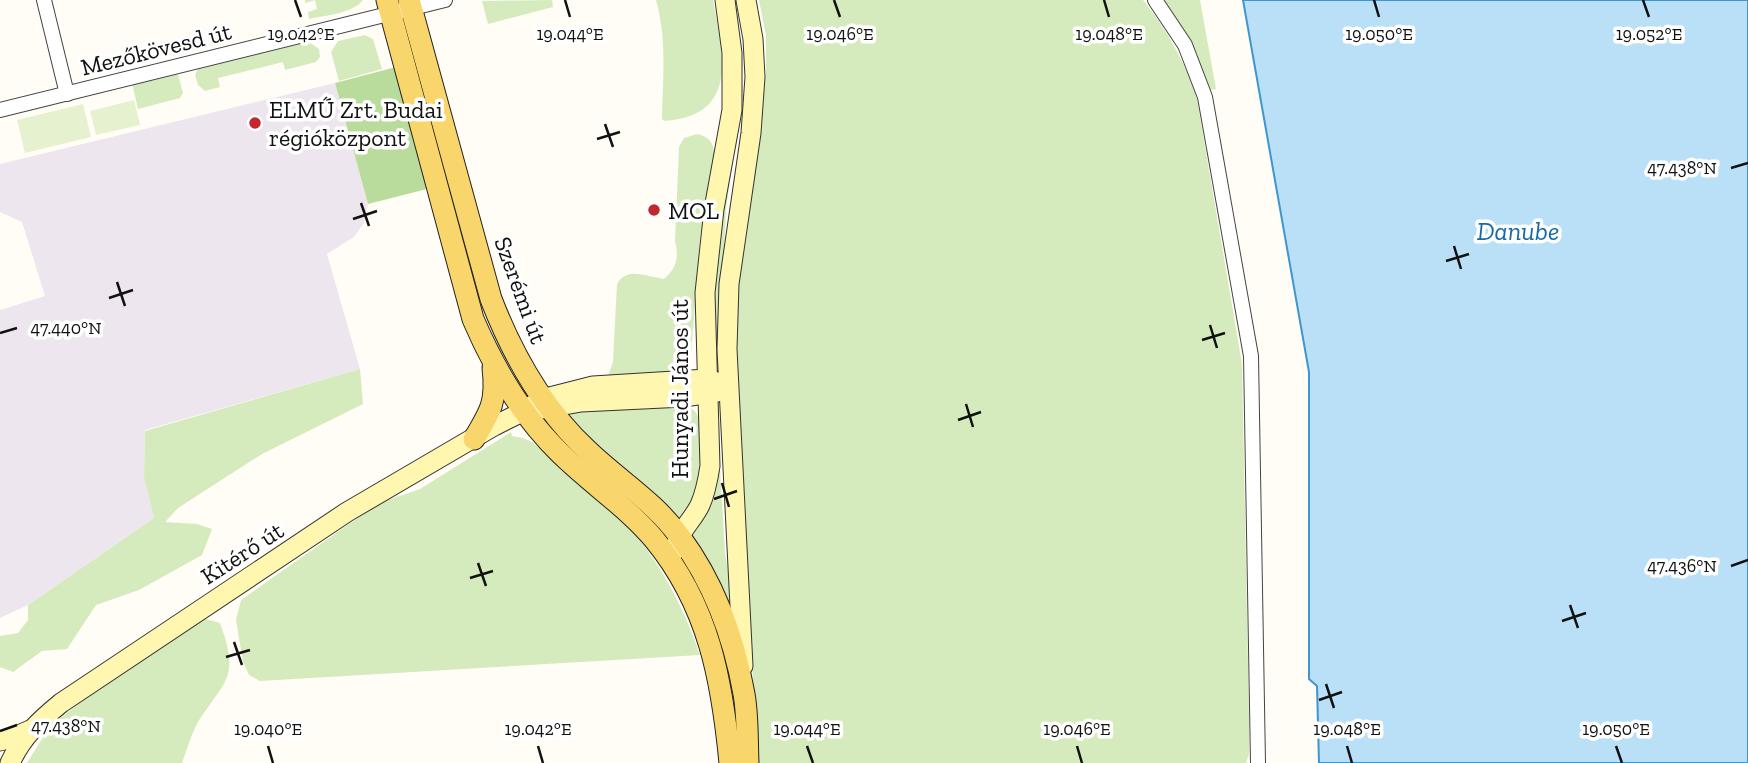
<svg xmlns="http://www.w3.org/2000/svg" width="1748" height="763" font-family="'Zilla Slab',serif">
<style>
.industrial{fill:#eee6ef}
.green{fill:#d5ebbd}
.forest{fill:#b9dc9c}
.pitch{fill:#e6f2cf}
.water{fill:#b9e0f7;stroke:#3f96cf;stroke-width:2}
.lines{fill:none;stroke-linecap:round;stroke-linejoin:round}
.street-casing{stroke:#444;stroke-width:16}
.secondary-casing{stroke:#333;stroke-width:21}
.primary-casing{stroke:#222;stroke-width:23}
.street{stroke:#fff;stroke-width:14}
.secondary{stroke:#fff6b0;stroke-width:19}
.primary{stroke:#f9d66b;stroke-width:21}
.ticks{fill:none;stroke:#111;stroke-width:2.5}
.poi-dot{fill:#c4262e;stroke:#fff;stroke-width:2.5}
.labels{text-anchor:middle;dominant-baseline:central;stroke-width:7;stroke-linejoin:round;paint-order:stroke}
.street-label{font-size:24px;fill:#111;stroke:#fff}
.poi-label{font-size:24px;fill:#111;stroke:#fff;text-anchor:start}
.water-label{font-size:26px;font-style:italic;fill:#1768a6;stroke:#fff}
.ticks-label{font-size:18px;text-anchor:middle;fill:#111;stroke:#fff;stroke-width:7;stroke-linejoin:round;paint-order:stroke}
</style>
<rect width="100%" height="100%" fill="#fffdf5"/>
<polygon class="industrial" points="335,83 368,204 364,223 354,237 327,254 360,369 145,430 144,478 154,518 28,605 0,618 0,310 45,296 22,222 0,212 0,164"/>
<g class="green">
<path d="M305,0H363C352,14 326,15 309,19L308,12L317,9L315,0L305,3Z"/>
<polygon points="552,0 553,7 488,24 482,1"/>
<path d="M656,0H713C723,55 740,115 665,121L662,119C663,78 667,40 656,0Z"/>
<path d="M759,0H1143C1167,30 1185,62 1197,99L1242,364L1249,716V754L1246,763H757L747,556L743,528L735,310L758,150L766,72V36Z"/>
<path d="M1162,0H1200L1216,89L1210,90C1198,57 1184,27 1162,0Z"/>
<polygon points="365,35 373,39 382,69 339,81 331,52 338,41"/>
<polygon points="302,42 309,42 319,49 320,57 316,62 285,70 283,62 218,78 220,87 205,91 198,85 195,75 199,66"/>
<polygon points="173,72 178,74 183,93 180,98 138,109 132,83"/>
<path d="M697,134C708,136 714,143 714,153L700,238L691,355L687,364L677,373L607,379L613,362L617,284C627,266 647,277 664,279C677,268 679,257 675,241L679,147L684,138Z"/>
<path d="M735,147L726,208L719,368L715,377C712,315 716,255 726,195C729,179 731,162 735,147Z"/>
<polygon points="360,369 363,404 262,454 178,508 165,522 197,524 212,529 202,555 139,590 96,605 67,649 42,651 13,672 0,667 0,636 18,633 28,620 28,605 154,518 144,478 145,431"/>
<polygon points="716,403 725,552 735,619 689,535"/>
<path d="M680,405C687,406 694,408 698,416C708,432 701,482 694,499C690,507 684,516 679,523L603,456L568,415L570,412Z"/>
<path d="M511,432L512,436C539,439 545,455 563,472C582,489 604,503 622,520C659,558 683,606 700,655L260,681L249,675L243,662L236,620L241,600L379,503L420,489Z"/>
<path d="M206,619L220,623C240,678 226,679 198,722C191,734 187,750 182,763H27L50,726L108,681L190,625Z"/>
</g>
<polygon class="forest" points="396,67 431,188 368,204 335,83"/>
<g class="pitch">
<polygon points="134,100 140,125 96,135 90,111"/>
<polygon points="83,104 91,137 25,153 17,120"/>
</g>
<polygon class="water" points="1243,0 1748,0 1748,763 1319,763 1317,686 1309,679 1309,372"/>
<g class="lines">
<defs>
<g id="street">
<polyline points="44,0 67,94"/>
<polyline points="1155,0 1185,45 1205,97 1251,356 1258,763"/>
<polyline points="0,110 445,0"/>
</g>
<g id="secondary">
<polyline points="542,409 581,402 684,397 717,392"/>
<path d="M675,550C678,532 693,520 700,505C706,492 708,479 710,466L705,293L714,209L732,110V53L725,0"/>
<polyline points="743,666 727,349 729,284 751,133 755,77 753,39 746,0"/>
<polyline points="0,741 14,737 30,730"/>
<path d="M10,763C22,737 39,721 61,703L347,512L494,426L524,411L542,399L593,386L707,379L727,385"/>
</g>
<g id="primary">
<path d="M387,0L473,319C494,368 521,415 559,452C590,483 626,506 654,539C709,606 722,680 730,763"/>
<path d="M409,0L491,299C513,356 542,408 587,450C618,480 655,502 680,537C714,583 734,638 744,694C748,716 747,740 748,763"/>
<path d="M474,439C491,411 497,401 493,368"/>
</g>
</defs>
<use href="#street" class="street-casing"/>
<use href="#secondary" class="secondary-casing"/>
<use href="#primary" class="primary-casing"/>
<use href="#street" class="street"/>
<use href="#secondary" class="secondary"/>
<use href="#primary" class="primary"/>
</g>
<path class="ticks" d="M295,0L301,17M565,0L570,17M834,0L840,17M1104,0L1109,17M1374,0L1379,17M1643,0L1649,17M605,124L613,147M597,139L620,132M1731,168L1748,163M361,203L369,226M353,219L377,211M1454,246L1461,269M1446,261L1469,254M117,282L125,306M109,298L133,290M1210,325L1217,348M0,333L17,328M1202,340L1225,333M966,404L973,427M958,420L981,412M722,483L729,507M714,499L737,491M478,563L486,586M1731,566L1748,560M470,578L493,571M1570,605L1578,628M1562,621L1586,613M234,642L242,665M226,657L250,650M1326,684L1334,708M1319,700L1342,692M0,731L17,725M268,746L273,763M538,746L543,763M807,746L813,763M1077,746L1082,763M1347,746L1352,763M1616,746L1622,763"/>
<g class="poi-dot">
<circle cx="255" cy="123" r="7"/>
<circle cx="654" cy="210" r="7"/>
</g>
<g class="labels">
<g class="street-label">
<text transform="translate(156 49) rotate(-14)">Mezőkövesd út</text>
<text transform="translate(521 290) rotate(70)">Szerémi út</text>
<text transform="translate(679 389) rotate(-90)">Hunyadi János út</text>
<text transform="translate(242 553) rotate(-33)">Kitérő út</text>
</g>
<g class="poi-label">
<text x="269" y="109">ELMŰ Zrt. Budai<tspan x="269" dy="28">régióközpont</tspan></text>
<text x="668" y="210">MOL</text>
</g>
<g class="water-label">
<text x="1518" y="231">Danube</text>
</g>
</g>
<g class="ticks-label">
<text x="301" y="40">19.042°E</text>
<text x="570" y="40">19.044°E</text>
<text x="840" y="40">19.046°E</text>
<text x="1109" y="40">19.048°E</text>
<text x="1379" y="40">19.050°E</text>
<text x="1649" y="40">19.052°E</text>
<text x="1682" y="174">47.438°N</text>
<text x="66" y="334">47.440°N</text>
<text x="1682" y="572">47.436°N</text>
<text x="66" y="732">47.438°N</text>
<text x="268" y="735">19.040°E</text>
<text x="538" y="735">19.042°E</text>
<text x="807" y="735">19.044°E</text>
<text x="1077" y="735">19.046°E</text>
<text x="1347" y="735">19.048°E</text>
<text x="1616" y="735">19.050°E</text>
</g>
</svg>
